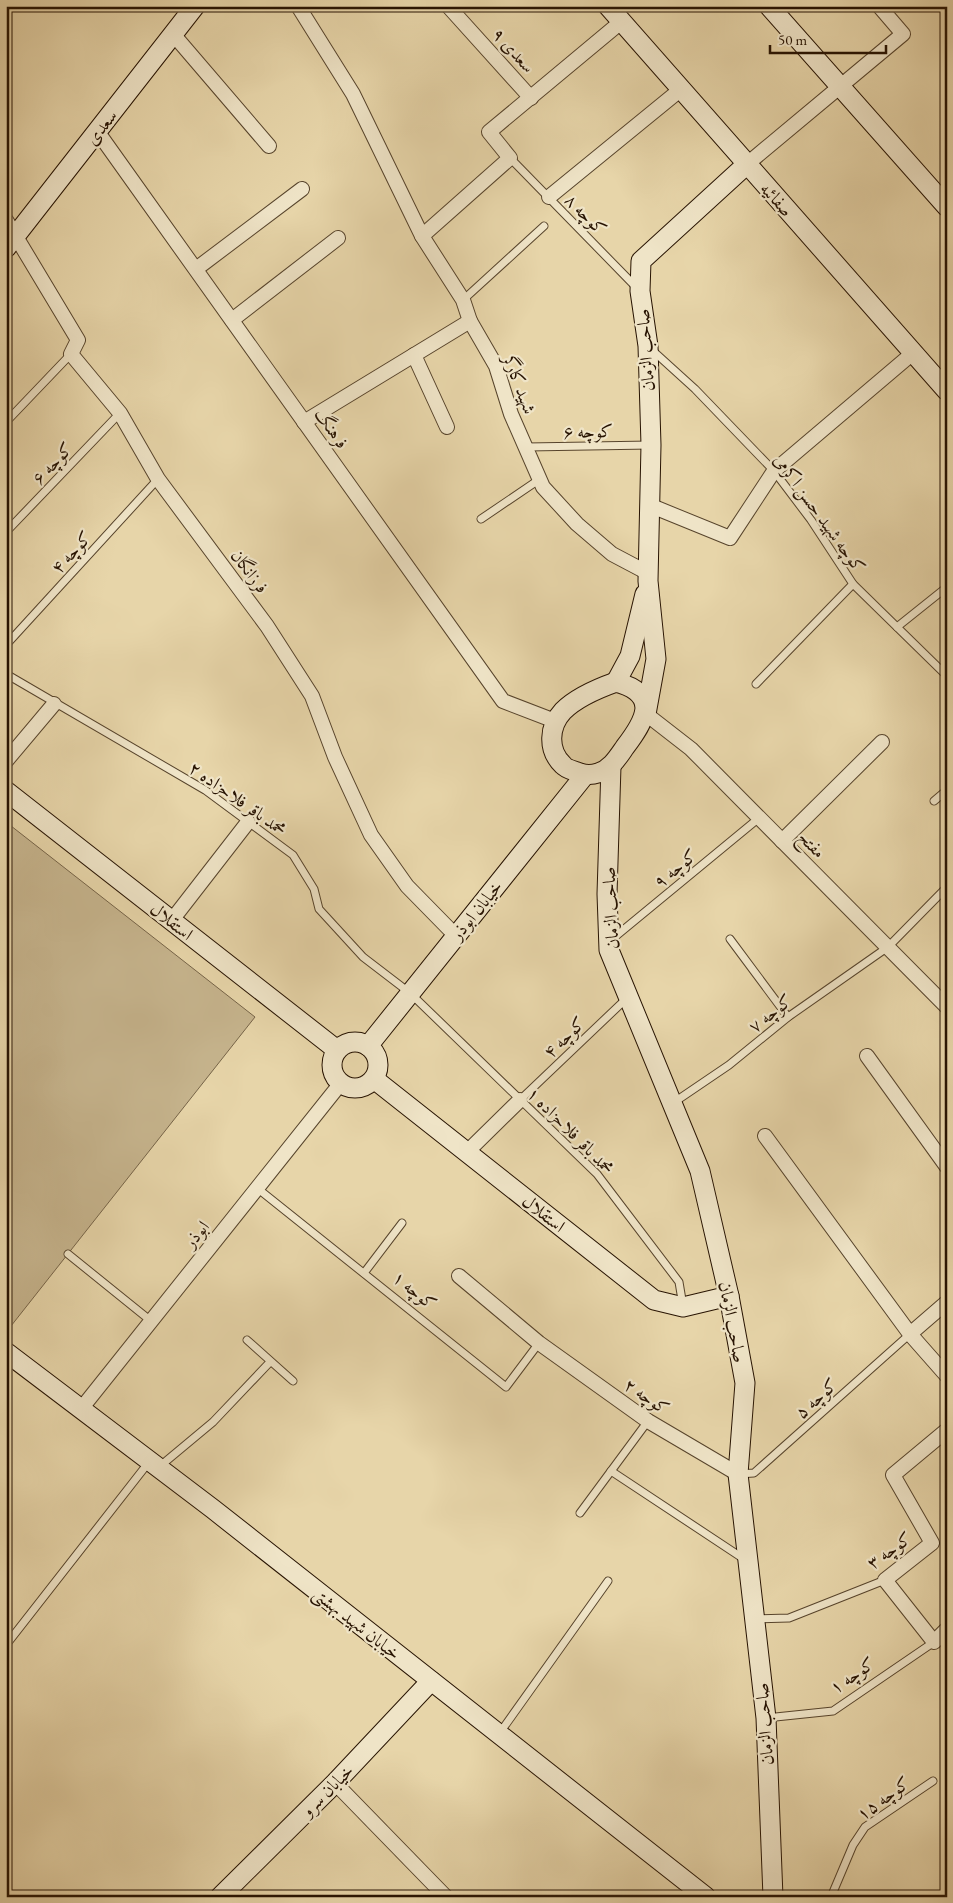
<svg xmlns="http://www.w3.org/2000/svg" width="953" height="1903" font-family="'EB Garamond',Amiri,serif">
<style>
.pitch{fill:#c6b48d;stroke:#766448}
.lines{fill:none;stroke-linecap:round;stroke-linejoin:round}
.lane-casing{stroke:#57442c;stroke-width:9}
.street-casing{stroke:#57442c;stroke-width:16}
.secondary-casing{stroke:#271302;stroke-width:21}
.lane{stroke:#efe4c7;stroke-width:7}
.street{stroke:#efe4c7;stroke-width:14}
.secondary{stroke:#efe4c7;stroke-width:19}
.labels{text-anchor:middle;dominant-baseline:central;stroke-width:4.5;stroke-linejoin:round;paint-order:stroke}
.street-label{font-size:18px;fill:#271302;stroke:#efe4c7}
</style>
<rect width="100%" height="100%" fill="#e7d5a9"/>
<filter id="stains"><feTurbulence type="fractalNoise" baseFrequency=".004" numOctaves="4"/><feColorMatrix values="0 0 0 0 .2 0 0 0 0 .09 0 0 0 0 .02 0 0 0 .5 -.17"/></filter>
<radialGradient id="worn" r=".72"><stop offset=".6" stop-color="#630" stop-opacity="0"/><stop offset="1" stop-color="#630" stop-opacity=".3"/></radialGradient>
<polygon class="pitch" points="6,822 255,1017 11,1326 6,1322"/>
<g class="lines">
<defs>
<g id="lane">
<polyline points="510,158 636,287"/>
<polyline points="463,300 544,226"/>
<polyline points="652,350 695,389 774,471 811,520 853,584 947,676"/>
<polyline points="6,422 71,354"/>
<polyline points="527,447 651,445"/>
<polyline points="481,519 540,479"/>
<polyline points="6,532 120,413"/>
<polyline points="897,627 947,587"/>
<polyline points="6,645 158,479"/>
<polyline points="6,674 205,790 293,855 314,889 319,909 363,957 410,993 597,1174 679,1282 683,1306"/>
<polyline points="756,684 853,584"/>
<polyline points="934,801 947,790"/>
<polyline points="730,939 788,1017"/>
<polyline points="611,940 759,818"/>
<polyline points="520,1100 626,999"/>
<polyline points="673,1103 729,1065 788,1017 888,947 947,887"/>
<polyline points="257,1188 506,1387 539,1343"/>
<polyline points="68,1254 151,1321"/>
<polyline points="364,1273 402,1223"/>
<polyline points="247,1340 293,1381"/>
<polyline points="159,1467 213,1422 270,1362"/>
<polyline points="611,1471 744,1559"/>
<polyline points="738,1474 754,1473 910,1334"/>
<polyline points="580,1513 648,1421"/>
<polyline points="755,1619 789,1618 885,1580"/>
<polyline points="6,1645 149,1462"/>
<polyline points="766,1718 833,1711 934,1642"/>
<polyline points="499,1734 608,1581"/>
<polyline points="429,1897 438,1888"/>
<polyline points="831,1897 853,1845 865,1827 933,1781"/>
</g>
<g id="street">
<polyline points="298,6 353,94 422,236"/>
<polyline points="448,6 531,98"/>
<polyline points="173,34 269,146"/>
<polyline points="97,131 503,701 555,721"/>
<polyline points="746,165 903,34 879,6"/>
<polyline points="549,197 680,90"/>
<polyline points="6,220 78,340 71,354 120,413 158,479 267,626 312,696 335,757 371,835 407,886 456,936"/>
<polyline points="196,269 302,189"/>
<polyline points="232,320 338,238"/>
<polyline points="470,321 463,300 422,236 510,158 489,132 621,22"/>
<polyline points="414,355 447,427"/>
<polyline points="304,422 470,321 496,366 511,414 543,487 577,524 612,554 648,573"/>
<polyline points="649,505 730,538 774,471 913,353"/>
<polyline points="646,714 691,749 947,1007"/>
<polyline points="6,761 54,704"/>
<polyline points="782,841 882,742"/>
<polyline points="172,920 248,822"/>
<polyline points="867,1056 947,1167"/>
<polyline points="765,1136 910,1334 947,1376"/>
<polyline points="467,1152 520,1100"/>
<polyline points="459,1276 539,1343 648,1421 738,1474"/>
<polyline points="910,1334 947,1302"/>
<polyline points="81,1409 341,1083"/>
<polyline points="947,1430 893,1475 932,1543 885,1580 934,1642 947,1629"/>
<polyline points="335,1783 446,1897"/>
</g>
<g id="secondary">
<polyline points="608,6 947,391"/>
<polyline points="769,6 947,207"/>
<polyline points="6,248 195,6"/>
<path d="M616,682C661,694 645,721 625,747C618,757 611,769 598,773C592,775 586,775 580,773C575,771 566,769 563,765C547,750 549,726 563,711C576,698 599,688 616,682Z"/>
<polyline points="616,682 630,656 645,594"/>
<polyline points="646,714 656,659 648,581 651,445 648,346 640,291 641,261 746,165"/>
<polyline points="611,766 607,894 609,950 700,1171 729,1296 745,1383 738,1474 766,1718 773,1897"/>
<polyline points="6,791 337,1050"/>
<circle cx="355" cy="1065" r="23"/>
<polyline points="368,1046 585,775"/>
<polyline points="374,1079 654,1300 683,1307 729,1296"/>
<polyline points="6,1352 213,1509 706,1897"/>
<polyline points="220,1897 335,1783 431,1681"/>
</g>
</defs>
<use href="#lane" class="lane-casing"/>
<use href="#street" class="street-casing"/>
<use href="#secondary" class="secondary-casing"/>
<use href="#lane" class="lane"/>
<use href="#street" class="street"/>
<use href="#secondary" class="secondary"/>
</g>
<g class="labels">
<g class="street-label">
<text transform="translate(514 50) rotate(48)">سعدی ۹</text>
<text transform="translate(101 127) rotate(-52)">سعدی</text>
<text transform="translate(777 199) rotate(48)">صفائیه</text>
<text transform="translate(586 214) rotate(45)">کوچه ۸</text>
<text transform="translate(645 350) rotate(-94)">صاحب الزمان</text>
<text transform="translate(520 384) rotate(69)">شهید کارگر</text>
<text transform="translate(332 428) rotate(55)">فرهنگ</text>
<text transform="translate(588 431) rotate(-1)">کوچه ۶</text>
<text transform="translate(52 463) rotate(-46)">کوچه ۶</text>
<text transform="translate(820 513) rotate(54)">کوچه شهید حسن اکرمی</text>
<text transform="translate(71 552) rotate(-47)">کوچه ۴</text>
<text transform="translate(250 571) rotate(53)">فرزانگان</text>
<text transform="translate(238 798) rotate(35)">محمد باقر فلاحزاده ۲</text>
<text transform="translate(812 844) rotate(45)">مفتح</text>
<text transform="translate(675 868) rotate(-39)">کوچه ۹</text>
<text transform="translate(610 908) rotate(-93)">صاحب الزمان</text>
<text transform="translate(476 910) rotate(-51)">خیابان ابوذر</text>
<text transform="translate(172 921) rotate(38)">استقلال</text>
<text transform="translate(770 1013) rotate(-38)">کوچه ۷</text>
<text transform="translate(564 1037) rotate(-44)">کوچه ۴</text>
<text transform="translate(571 1130) rotate(45)">محمد باقر فلاحزاده ۱</text>
<text transform="translate(544 1213) rotate(38)">استقلال</text>
<text transform="translate(196 1234) rotate(-51)">ابوذر</text>
<text transform="translate(415 1290) rotate(39)">کوچه ۱</text>
<text transform="translate(733 1322) rotate(79)">صاحب الزمان</text>
<text transform="translate(647 1396) rotate(34)">کوچه ۲</text>
<text transform="translate(816 1398) rotate(-42)">کوچه ۵</text>
<text transform="translate(889 1550) rotate(-35)">کوچه ۳</text>
<text transform="translate(357 1623) rotate(38)">خیابان شهید بهشتی</text>
<text transform="translate(852 1675) rotate(-34)">کوچه ۱</text>
<text transform="translate(764 1724) rotate(-94)">صاحب الزمان</text>
<text transform="translate(327 1790) rotate(-45)">خیابان سرو</text>
<text transform="translate(883 1798) rotate(-36)">کوچه ۱۵</text>
</g>
</g>
<rect width="953" height="1903" fill="none" stroke="#e7d5a9" stroke-width="25"/>
<rect x="8" y="8" width="938" height="1888" fill="none" stroke="#271302" stroke-width="2.5"/>
<rect x="12" y="12" width="928" height="1878" fill="none" stroke="#271302"/>
<path d="M770 45v8h116v-8" fill="none" stroke="#271302" stroke-width="2.5"/>
<text x="778" y="45" font-size="15" fill="#271302" stroke="#efe4c7" stroke-width="4" paint-order="stroke">50 m</text>
<rect width="100%" height="100%" filter="url(#stains)"/>
<rect width="100%" height="100%" fill="url(#worn)"/>
</svg>
